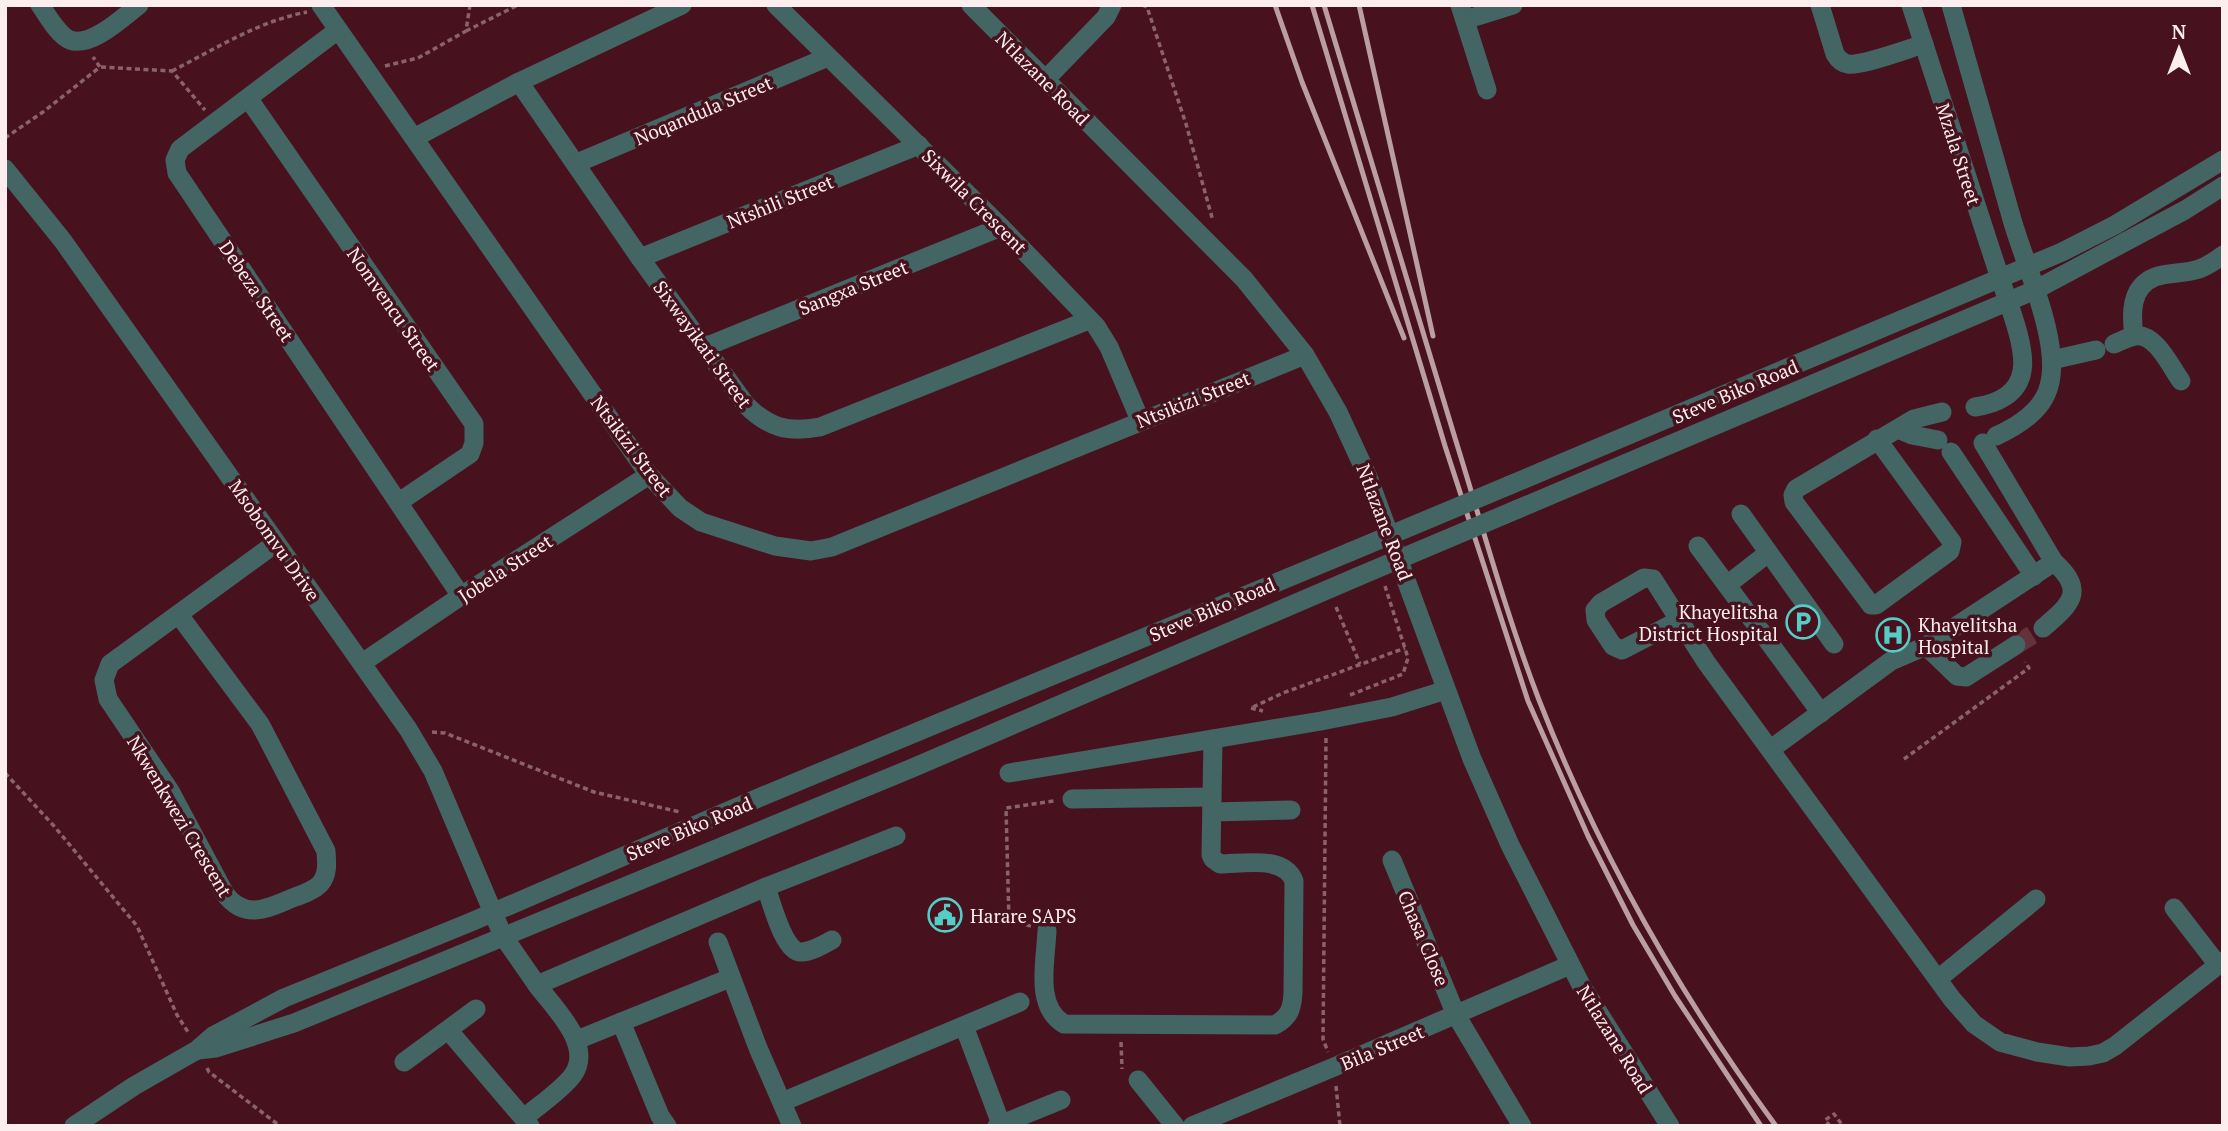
<svg xmlns="http://www.w3.org/2000/svg" width="2228" height="1131" font-family="'PT Serif',serif">
<style>
.lines{fill:none;stroke-linecap:round;stroke-linejoin:round}
.minor-tunnel{stroke:#62333d;stroke-width:19;stroke-dasharray:19 10;stroke-linecap:butt}
.path{stroke:#8a636a;stroke-width:3.5;stroke-dasharray:5 3.5;stroke-linecap:butt}
.minor{stroke:#436563;stroke-width:19}
.rail{stroke:#ba9ea3;stroke-width:5}
.minor-bridge{stroke:#436563;stroke-width:19}
.labels{text-anchor:middle;dominant-baseline:central;stroke-width:7;stroke-linejoin:round;paint-order:stroke}
.street-label{font-size:19px;fill:#fcedee;stroke:#47121e}
.poi-label{font-size:19px;fill:#fcedee;stroke:#47121e;text-anchor:start}
</style>
<rect width="100%" height="100%" fill="#47121e"/>
<g class="lines">
<polyline class="minor-tunnel" points="2016,645 2043,628"/>
<g class="path">
<polyline points="1142,5 1147,7 1186,124 1213,221"/>
<polyline points="466,31 518,5"/>
<polyline points="385,66 418,58 466,31 470,5"/>
<polyline points="101,67 172,71 205,110"/>
<path d="M172,71C215,49 259,21 307,12"/>
<polyline points="5,138 43,112 100,67 93,57"/>
<polyline points="1336,607 1360,664"/>
<polyline points="1350,695 1403,674 1408,658 1385,586"/>
<polyline points="1253,707 1283,693 1405,648"/>
<polyline points="1251,708 1263,711"/>
<polyline points="432,732 445,733 594,792 680,812"/>
<polyline points="1326,738 1323,1039 1328,1052"/>
<polyline points="1904,759 2029,668 2025,662"/>
<polyline points="5,773 54,826 137,926 177,1015 188,1032"/>
<polyline points="1031,926 1009,921 1006,808 1054,801"/>
<polyline points="1121,1042 1122,1069"/>
<polyline points="207,1068 209,1072 280,1126"/>
<polyline points="1336,1086 1340,1126"/>
<polyline points="1830,1126 1825,1120 1834,1114 1843,1126"/>
</g>
<g class="minor">
<path d="M40,5C48,16 58,35 70,40C91,48 123,17 139,5"/>
<polyline points="321,5 649,475 680,508 701,522 775,546 811,551 832,547 1305,355"/>
<polyline points="776,5 1001,227 1096,326 1109,347 1140,420"/>
<polyline points="971,5 1244,279 1305,355 1338,412 1368,477 1472,759 1510,845 1581,985 1670,1126"/>
<polyline points="1460,5 1487,90"/>
<path d="M1820,5L1835,54C1838,59 1842,63 1848,64C1862,66 1907,49 1924,44"/>
<path d="M1911,5C1940,93 1968,181 1997,269C2005,295 2027,346 2022,371C2018,395 1996,404 1975,407"/>
<path d="M1951,5C1971,76 1991,146 2011,216C2023,261 2062,342 2049,386C2043,410 2018,426 1996,436"/>
<polyline points="1465,20 1513,5"/>
<polyline points="338,30 180,149 175,160 177,173 461,596"/>
<polyline points="1045,80 1106,17 1112,5"/>
<path d="M519,82L640,258L746,405C769,428 788,433 820,427L1089,320"/>
<polyline points="248,98 474,424 474,443 470,454 399,502"/>
<polyline points="414,138 519,82 682,5"/>
<polyline points="577,163 828,57"/>
<polyline points="5,169 63,241 408,729 433,771 503,936 537,985 766,887 896,836"/>
<polyline points="640,258 919,145"/>
<path d="M2134,336C2131,314 2130,287 2155,277C2168,272 2185,274 2199,269C2208,266 2215,261 2223,255"/>
<path d="M2114,344C2121,341 2128,337 2135,336C2155,332 2171,367 2181,381"/>
<polyline points="705,347 1001,227"/>
<polyline points="2052,360 2096,350"/>
<polyline points="1898,429 1912,435 1938,440"/>
<polyline points="1877,439 1949,538 1952,542 1950,551 1876,605 1871,605 1794,502 1793,495 1796,489 1914,419 1942,412"/>
<path d="M1983,443L2054,562C2087,591 2070,605 2043,628"/>
<polyline points="1951,452 2034,576"/>
<polyline points="1510,485 2062,252 2115,225 2223,160"/>
<polyline points="1518,509 2035,290 2185,210 2223,186"/>
<polyline points="1741,514 1834,644"/>
<polyline points="1698,546 1821,713"/>
<polyline points="1727,585 1768,553"/>
<path d="M179,615L260,724L326,851C327,863 328,875 320,884C312,892 300,895 290,899C265,910 244,919 225,894L170,791L108,699L104,680L110,664L276,543"/>
<polyline points="1678,621 1622,650 1613,646 1596,620 1595,610 1601,603 1644,578 1653,579 1706,662 1952,999 1974,1024 2000,1042 2037,1052 2070,1057 2089,1056 2103,1053 2115,1046 2223,961"/>
<polyline points="1926,646 1957,676 1966,677 2016,645"/>
<polyline points="362,663 461,596 649,475"/>
<polyline points="1771,749 1891,661 1926,646 2054,562"/>
<polyline points="1009,773 1321,721 1392,707 1446,690"/>
<polyline points="1072,799 1212,797"/>
<polyline points="1212,812 1291,810"/>
<polyline points="1392,860 1456,1015 1522,1126"/>
<path d="M766,887C771,901 784,953 801,952C811,952 823,945 832,940"/>
<polyline points="2174,908 2218,965"/>
<path d="M1047,930C1046,961 1034,1006 1064,1024L1275,1025C1289,1017 1292,1010 1293,993L1294,881C1284,855 1243,864 1220,864L1213,859L1211,855L1213,739"/>
<polyline points="718,942 758,1048 792,1126"/>
<polyline points="1938,979 2036,899"/>
<polyline points="621,1022 660,1116 667,1126"/>
<polyline points="964,1026 1001,1124"/>
<polyline points="449,1031 530,1126"/>
<polyline points="577,1040 730,978"/>
<polyline points="198,1050 216,1048 294,1023 910,769 1357,577"/>
<polyline points="404,1062 476,1009"/>
<polyline points="1138,1080 1175,1126"/>
<polyline points="782,1102 1020,1002"/>
<path d="M524,1118C538,1106 562,1090 573,1075C594,1045 554,1008 537,985"/>
<polyline points="74,1126 134,1086 197,1050 213,1036 284,998 471,922 763,796 1350,552"/>
<polyline points="997,1126 1061,1100"/>
<polyline points="1192,1126 1334,1067 1570,965"/>
</g>
<g class="rail">
<polyline points="1275,5 1302,82 1404,338"/>
<polyline points="1312,5 1445,446 1528,701 1588,836 1633,925 1675,996 1761,1126"/>
<path d="M1324,5C1367,150 1411,294 1455,438C1482,525 1506,614 1539,700C1598,851 1680,995 1776,1126"/>
<polyline points="1359,5 1433,336"/>
</g>
<g class="minor-bridge">
<polyline points="1350,552 1510,485"/>
<polyline points="1357,577 1518,509"/>
</g>
</g>
<defs>
<symbol id="parking-ring" viewBox="-11 -11 22 22"><circle r="9.5" fill="#47121e" stroke="#54cdc7" stroke-width="1.5"/><path d="M-3.5-5.5H1a3.5 3.5 0 0 1 0 7H-1V5.5H-3.5ZM-1-3.4V-.6H.8a1.4 1.4 0 0 0 0-2.8Z" fill="#54cdc7"/></symbol>
<symbol id="hospital-ring" viewBox="-11 -11 22 22"><circle r="9.5" fill="#47121e" stroke="#54cdc7" stroke-width="1.5"/><path d="M-5-5h3v3.5h4V-5h3V5h-3V1.5h-4V5h-3Z" fill="#54cdc7"/></symbol>
<symbol id="civic-ring" viewBox="-11 -11 22 22"><circle r="9.5" fill="#47121e" stroke="#54cdc7" stroke-width="1.5"/><path d="M-.6-6.5H3V-4.5H.6V-3L4-1V1h2V6H-6V1h2V-1L-.6-3ZM-1.2 2.5V6h2.4V2.5Z" fill="#54cdc7"/></symbol>
</defs>
<g fill-rule="evenodd">
<use href="#parking-ring" x="1784" y="603" width="38" height="38"/>
<use href="#hospital-ring" x="1874" y="616" width="38" height="38"/>
<use href="#civic-ring" x="926" y="896" width="38" height="38"/>
</g>
<g class="labels">
<g class="street-label">
<text transform="translate(1043 78) rotate(45)">Ntlazane Road</text>
<text transform="translate(703 110) rotate(-23)">Noqandula Street</text>
<text transform="translate(1959 154) rotate(72)">Mzala Street</text>
<text transform="translate(780 201) rotate(-22)">Ntshili Street</text>
<text transform="translate(975 201) rotate(45)">Sixwila Crescent</text>
<text transform="translate(853 287) rotate(-22)">Sangxa Street</text>
<text transform="translate(257 291) rotate(56)">Debeza Street</text>
<text transform="translate(394 309) rotate(55)">Nomvencu Street</text>
<text transform="translate(703 344) rotate(54)">Sixwayikati Street</text>
<text transform="translate(1735 391) rotate(-23)">Steve Biko Road</text>
<text transform="translate(1193 399) rotate(-22)">Ntsikizi Street</text>
<text transform="translate(632 446) rotate(53)">Ntsikizi Street</text>
<text transform="translate(1385 522) rotate(69)">Ntlazane Road</text>
<text transform="translate(275 540) rotate(55)">Msobomvu Drive</text>
<text transform="translate(505 568) rotate(-33)">Jobela Street</text>
<text transform="translate(1212 609) rotate(-23)">Steve Biko Road</text>
<text transform="translate(180 816) rotate(59)">Nkwenkwezi Crescent</text>
<text transform="translate(689 828) rotate(-23)">Steve Biko Road</text>
<text transform="translate(1424 938) rotate(67)">Chasa Close</text>
<text transform="translate(1615 1039) rotate(58)">Ntlazane Road</text>
<text transform="translate(1382 1047) rotate(-23)">Bila Street</text>
</g>
<g class="poi-label">
<text x="1778" y="611" text-anchor="end">Khayelitsha<tspan x="1778" dy="22">District Hospital</tspan></text>
<text x="1918" y="624">Khayelitsha<tspan x="1918" dy="22">Hospital</tspan></text>
<text x="970" y="915">Harare SAPS</text>
</g>
</g>
<rect width="2228" height="1131" fill="none" stroke="#fcedee" stroke-width="14"/>
<g transform="translate(2179 49)" stroke="#47121e" stroke-width="5" paint-order="stroke">
<path d="M0-5L12 26L0 18L-12 26Z" fill="#fcedee"/>
<text y="-10" font-size="19" font-weight="bold" text-anchor="middle" fill="#fcedee">N</text>
</g>
</svg>
